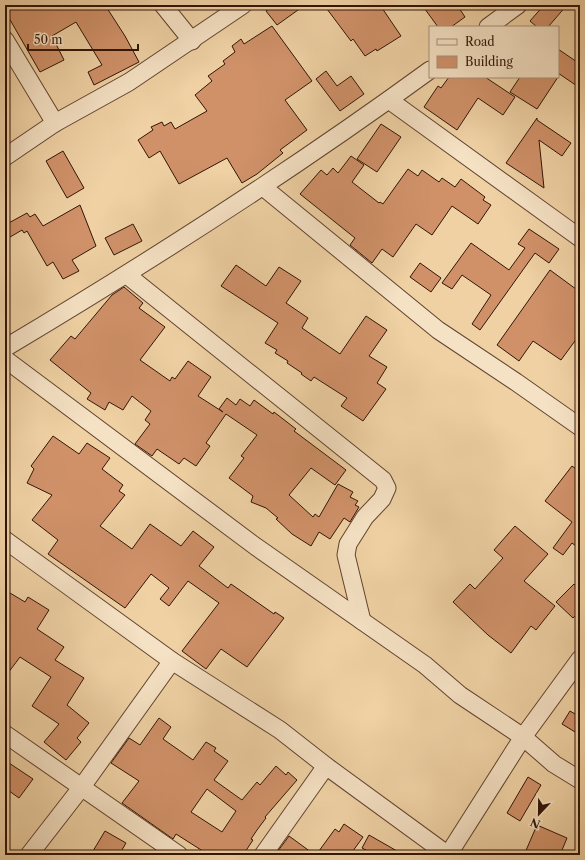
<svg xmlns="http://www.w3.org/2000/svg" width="585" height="860" font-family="'Libre Caslon Text',serif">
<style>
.building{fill:#d09169;stroke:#321507;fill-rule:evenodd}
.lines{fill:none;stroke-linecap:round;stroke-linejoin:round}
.street-casing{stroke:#61442e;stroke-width:19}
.street{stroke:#f5e1c4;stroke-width:17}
</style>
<rect width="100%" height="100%" fill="#efd1a4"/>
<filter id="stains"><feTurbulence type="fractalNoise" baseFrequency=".005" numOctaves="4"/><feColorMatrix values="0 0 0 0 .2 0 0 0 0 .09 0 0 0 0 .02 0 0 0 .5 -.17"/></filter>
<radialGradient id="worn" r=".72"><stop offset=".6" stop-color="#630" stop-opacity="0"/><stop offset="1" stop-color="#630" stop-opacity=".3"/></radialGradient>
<g class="building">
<polygon points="5,5 105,5 125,36 139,62 94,85 88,72 102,65 76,22 52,36 64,60 40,72 5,11"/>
<polygon points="274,5 305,5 277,25 266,11"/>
<polygon points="324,5 380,5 401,36 377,51 376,49 365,56 353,39 351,41"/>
<polygon points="422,5 457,5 465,17 451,27 438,27"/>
<polygon points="544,5 567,5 548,27 537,27 530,21"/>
<polygon points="272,26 312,81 285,100 307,130 280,150 283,153 257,174 242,183 227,158 179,184 160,151 149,158 138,140 153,130 151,127 162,122 164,126 171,122 175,129 207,111 195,95 212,81 208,76 225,64 223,61 235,52 232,46 241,39 244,44"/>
<polygon points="558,49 580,64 580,88 558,73"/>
<polygon points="326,71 337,86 351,76 364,94 340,111 316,79"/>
<polygon points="449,77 485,77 515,97 503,115 478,98 457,130 424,107 438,86 441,88"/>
<polygon points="520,77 558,77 537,109 510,92"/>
<polygon points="537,118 537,120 571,143 562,156 539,140 544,188 506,163"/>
<polygon points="381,124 401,137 377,172 357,159"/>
<polygon points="63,151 84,188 67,198 46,161"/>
<polygon points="351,156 364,165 352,182 379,203 380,202 383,204 408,169 418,176 422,170 439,182 442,178 455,187 461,179 485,197 483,200 491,205 478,224 452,206 432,235 416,224 393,257 382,249 372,263 350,245 355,238 300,194 321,170 327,175 333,168 338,173"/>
<polygon points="80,205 96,246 72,260 79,271 63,279 53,262 47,266 27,231 24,233 22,230 5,240 5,225 27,213 30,217 35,214 43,226"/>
<polygon points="133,224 142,241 114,255 105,238"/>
<polygon points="529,229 559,249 549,263 535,253 480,330 472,324 491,295 462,275 452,289 442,283 471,243 509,270 525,248 518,244"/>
<polygon points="420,263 441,278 431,292 410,277"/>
<polygon points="236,265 266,286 279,267 301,281 286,303 308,318 302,328 340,354 366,316 387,330 369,356 387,367 377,383 386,389 363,421 341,406 347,398 314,377 311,381 301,374 302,373 287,363 288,361 275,353 277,350 265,343 278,323 221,286"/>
<polygon points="550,270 580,292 580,334 561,360 533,341 519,361 497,345"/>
<polygon points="124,287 143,303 139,308 165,327 140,360 170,381 172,377 175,379 188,361 211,377 198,396 223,412 219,409 227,398 236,405 240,399 250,406 254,400 273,414 274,412 296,429 294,431 346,470 335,485 311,468 289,495 313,517 315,514 319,517 338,484 353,492 350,497 358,501 355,505 359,507 350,522 344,518 330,539 319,532 311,546 292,534 276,519 278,518 266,508 251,502 253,496 229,478 244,458 241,456 257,435 226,414 206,443 210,446 196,466 184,458 179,464 157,449 152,456 135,444 150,424 145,420 151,411 132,396 123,410 109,402 105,410 87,399 91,393 50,360 71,336 75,339 112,295"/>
<polygon points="53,436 79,454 87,443 110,458 102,469 123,485 119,491 125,495 100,526 132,549 150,524 181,546 193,531 214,547 199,566 228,588 231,584 274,614 275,612 284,618 247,667 221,649 206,669 182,651 219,603 188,581 169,606 160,599 169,588 151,574 125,608 48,554 58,540 32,520 52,495 27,483 34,469 31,466"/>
<polygon points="572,466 580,472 580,480 575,486 580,490 580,549 572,543 563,555 553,548 572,522 545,501"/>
<polygon points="515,526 548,554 524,581 555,606 536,630 531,626 511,653 488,635 453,602 470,584 475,589 503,558 494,550"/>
<polygon points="574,584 580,589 580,611 573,618 556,602"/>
<polygon points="5,590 25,602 28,597 49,610 37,629 64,647 55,660 84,678 67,705 89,723 77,738 81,742 66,760 44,742 59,724 32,706 51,677 20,657 5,677"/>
<polygon points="570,711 580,717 580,735 562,724"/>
<path d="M159,718L171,727L163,739L193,760L206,742L216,748L214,751L228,761L214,780L242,800L257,782L260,785L276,766L286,775L288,772L297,780L265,817L266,818L257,830L251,839L253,840L243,855H209L176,834L173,839L122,803L139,781L111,763L129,738L140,745ZM207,789L236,811L222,832L191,812Z"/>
<polygon points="9,763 33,779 19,798 5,788 5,769"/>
<polygon points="528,777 541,785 520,821 507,813"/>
<polygon points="344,824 363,837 350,855 316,855 335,829 339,832"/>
<polygon points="537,825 567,838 560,855 524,855"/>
<polygon points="105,831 126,843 119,855 101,855 93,851"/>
<polygon points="369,835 404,855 375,855 362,848"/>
<polygon points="289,836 315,855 275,855"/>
</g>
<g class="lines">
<defs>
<g id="street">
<polyline points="163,5 192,41"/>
<polyline points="488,27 518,5"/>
<polyline points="5,40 55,123"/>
<polyline points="389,100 580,238"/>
<polyline points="5,157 55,123 129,82 243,5"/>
<polyline points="263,187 438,330 516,382 580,427"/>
<polyline points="127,275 383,480 387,488 382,499 365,517 348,544 346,555 362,621"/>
<path d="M5,348C151,261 293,170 430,70"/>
<polyline points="5,359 255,546 425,665 460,695 523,737 554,764 580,780"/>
<polyline points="5,540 172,661 280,730 326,766 448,855"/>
<polyline points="5,734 179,855"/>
<polyline points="29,855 81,788 172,661"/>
<polyline points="263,855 326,766"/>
<polyline points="448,855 523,737 580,659"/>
</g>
</defs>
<use href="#street" class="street-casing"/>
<use href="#street" class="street"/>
</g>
<rect width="585" height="860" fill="none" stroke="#efd1a4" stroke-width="20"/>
<rect x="6" y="6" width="573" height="848" fill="none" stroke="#321507" stroke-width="2"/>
<rect x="10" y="10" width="565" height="840" fill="none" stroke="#321507"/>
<rect x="429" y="26" width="130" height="52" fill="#f5e1c4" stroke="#a78f78"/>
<rect x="437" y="39" width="20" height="6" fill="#f5e1c4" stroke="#a78f78"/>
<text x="465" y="46" font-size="12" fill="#321507">Road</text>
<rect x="437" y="56" width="20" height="12" fill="#d09169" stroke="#a78f78"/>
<text x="465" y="66" font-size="12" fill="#321507">Building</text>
<g transform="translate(539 814) rotate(202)" stroke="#f5e1c4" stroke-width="3" paint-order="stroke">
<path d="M0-3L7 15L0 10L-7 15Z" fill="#321507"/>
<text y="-6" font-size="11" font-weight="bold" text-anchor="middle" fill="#321507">N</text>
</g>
<path d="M28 44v6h110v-6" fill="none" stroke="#321507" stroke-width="2"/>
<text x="34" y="44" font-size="12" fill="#321507" stroke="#f5e1c4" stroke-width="3" paint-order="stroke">50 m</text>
<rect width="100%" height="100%" filter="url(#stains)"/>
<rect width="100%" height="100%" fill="url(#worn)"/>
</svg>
